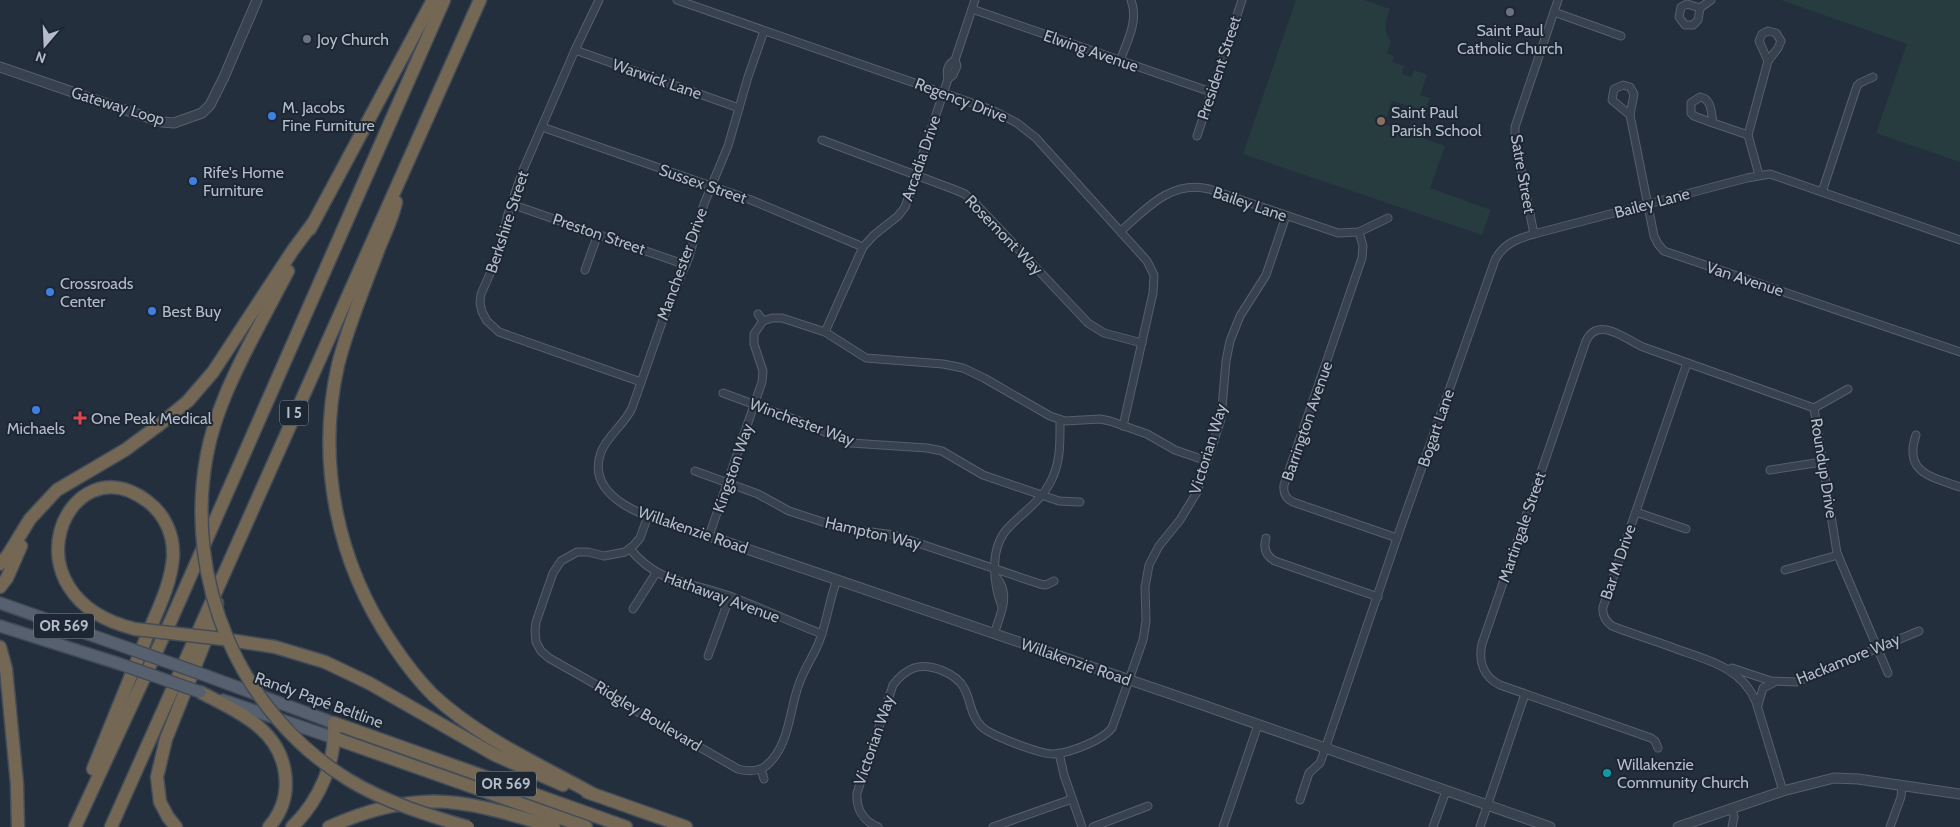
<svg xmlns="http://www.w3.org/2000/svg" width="1960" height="827" font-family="Cabin,sans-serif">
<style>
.green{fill:#263c3f}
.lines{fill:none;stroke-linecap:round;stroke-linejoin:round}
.minor-casing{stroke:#565f6c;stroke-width:9}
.tertiary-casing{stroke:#565f6c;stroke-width:11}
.primary-casing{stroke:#414a57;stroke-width:14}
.motorway-casing{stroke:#434c59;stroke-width:15}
.minor{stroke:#38414e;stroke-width:7}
.tertiary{stroke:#38414e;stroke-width:9}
.primary{stroke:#56606e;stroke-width:11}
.motorway{stroke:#746855;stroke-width:12}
.primary-bridge-casing{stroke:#414a57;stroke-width:14;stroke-linecap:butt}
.motorway-bridge-casing{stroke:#434c59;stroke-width:15;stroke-linecap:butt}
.primary-bridge{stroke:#56606e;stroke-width:11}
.motorway-bridge{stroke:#746855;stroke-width:12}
.worship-dot{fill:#6b7280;stroke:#1d2633;stroke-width:2}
.shop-dot{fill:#3f7fe0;stroke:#1d2633;stroke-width:2}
.education-dot{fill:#8d6e63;stroke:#1d2633;stroke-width:2}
.health-dot{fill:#e0444e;stroke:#1d2633;stroke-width:2}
.culture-dot{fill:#0f9aa8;stroke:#1d2633;stroke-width:2}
.labels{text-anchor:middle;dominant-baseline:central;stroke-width:4;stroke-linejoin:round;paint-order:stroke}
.shield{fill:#1d2633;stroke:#878f9c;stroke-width:1}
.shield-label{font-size:15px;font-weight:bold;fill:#b4bcc9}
.poi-label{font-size:16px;fill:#b4bcc9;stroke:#1d2633;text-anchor:start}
.street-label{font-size:16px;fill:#b4bcc9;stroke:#1d2633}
</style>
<rect width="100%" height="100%" fill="#242f3e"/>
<g class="green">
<path d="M1296,0H1364L1390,9C1386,20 1382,30 1391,41L1387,53L1394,56L1392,62L1404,66L1402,74L1411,77L1414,70L1427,75L1420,95L1430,98L1425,111L1392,101L1384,124L1445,146L1430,188L1491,210L1482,235L1243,154Z"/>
<polygon points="1781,0 1960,0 1960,162 1876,133 1907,44"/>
</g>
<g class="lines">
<defs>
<g id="minor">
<polyline points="599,0 575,50 523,170 508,214 497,258 481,294 480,303 482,312 487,321 499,332 641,382"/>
<polyline points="677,0 992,110 1017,123 1036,138 1147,261 1154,275 1153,293 1123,426"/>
<polygon points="1687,4 1700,8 1698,20 1693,25 1685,25 1679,17 1681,7"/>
<polyline points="1700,8 1711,0"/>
<polyline points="972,9 1211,92"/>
<polyline points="1554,12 1621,36"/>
<path d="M764,31L748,77L728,146L704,204L689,257L667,308L632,408C624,425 607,436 601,452C581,507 673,524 709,536L762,382L763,371L754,344V334L763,321L772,318H782L825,332L866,358L943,364L963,368L984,378L1050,416L1065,421L1100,419L1110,421L1147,434L1175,450L1207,461"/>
<polygon points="1768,31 1776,33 1781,41 1778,48 1768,61 1759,41 1762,34"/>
<polyline points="575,50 739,108"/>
<path d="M1120,61C1127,41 1139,21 1131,0"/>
<polyline points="948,79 953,75 957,66 955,60"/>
<polygon points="1623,85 1630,87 1634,94 1630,115 1612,100 1614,89"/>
<path d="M1700,97C1712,99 1711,112 1713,123L1694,116L1691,113V103Z"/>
<polyline points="1630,115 1654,236 1658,244 1664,251 1960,352"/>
<polyline points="1713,123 1748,135 1759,175"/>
<polyline points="542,127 751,200 863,247"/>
<polyline points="1748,135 1768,61"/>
<polyline points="1197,136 1242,0"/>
<polyline points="822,140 953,189 965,194 975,203 1088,323 1104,333 1142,343"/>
<polyline points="1822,192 1857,86 1860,83 1873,77"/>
<polyline points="511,204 686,265"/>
<path d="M1121,231C1147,208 1171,180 1209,189L1338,233L1359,232L1388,218"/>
<path d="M1359,232L1363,246L1362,258L1284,485C1283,493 1285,498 1293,502L1397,538"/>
<polyline points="1534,234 1515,140 1515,127 1558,0"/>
<polyline points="585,270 598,234"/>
<polyline points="758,314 763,321"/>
<path d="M825,332L863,247L874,235L898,216L905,207L948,79C946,71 948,64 955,60L975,0"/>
<path d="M1687,363L1603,607C1602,615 1605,621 1612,626C1635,635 1659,642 1682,651C1712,661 1743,670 1756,702L1783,791"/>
<polyline points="723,393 799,421 851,443 927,448 942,451 983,475 1059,501 1080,502"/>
<polyline points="1814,408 1848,389"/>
<path d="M1916,435C1903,473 1932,477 1960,487"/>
<polyline points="1770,470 1822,462"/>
<polyline points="695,471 758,494 789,511 841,528 894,535 1040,584 1046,585 1054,581"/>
<polyline points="1636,512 1686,529"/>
<path d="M648,516L640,538L634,545L625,552L604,556L588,552H577L561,561L553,573L536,622L535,631L536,642L541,651L549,658L602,688L631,708L738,769C749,772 759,772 767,765C790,745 789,710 799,684C804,669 813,657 819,642C827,622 829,600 837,580"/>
<path d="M1266,538C1263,548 1266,556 1275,561L1378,597"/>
<path d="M630,549C660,585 689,581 729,596C760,607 790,622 822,634"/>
<polyline points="1785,570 1838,555"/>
<path d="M1002,607C993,583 989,547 1009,527C1023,512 1040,502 1050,483C1061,463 1060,442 1060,420"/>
<polyline points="633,609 656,573"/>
<path d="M994,634C1000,615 1011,595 997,578"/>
<polyline points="708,656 730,596"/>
<polyline points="1732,668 1771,681 1796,682 1919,631"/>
<polyline points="1758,705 1763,688 1773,683"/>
<path d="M1658,748L1655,741L1651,738L1500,685C1484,677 1478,662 1482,644L1586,341C1598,315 1627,340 1643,347L1814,408L1837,553L1888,673"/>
<polyline points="1059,753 1064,775 1082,827"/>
<polyline points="761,769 764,779"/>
<path d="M1300,800L1309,773L1320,763L1325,749L1397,538L1495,260C1504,243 1517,239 1534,234L1747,178L1770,174L1960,240"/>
<polyline points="1732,808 1734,817 1732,827"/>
<path d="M878,827C863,821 856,809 857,793L893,685C899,677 905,671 914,668C930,663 956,673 964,688C971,700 970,715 981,726C989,735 1042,755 1054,754C1070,753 1103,740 1112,728L1143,640L1146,621L1145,587L1149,565L1159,546L1180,520L1197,492L1221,419L1226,361L1230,341L1240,316L1266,275L1286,216"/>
<polyline points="993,827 1072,799"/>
<polyline points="1093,827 1148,806"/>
<polyline points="1223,827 1258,725"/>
<polyline points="1433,827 1446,791"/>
<polyline points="1480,827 1525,694"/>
<polyline points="1890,827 1901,797 1902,785"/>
</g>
<g id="tertiary">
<polyline points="0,67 113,106 162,122 174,123 202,113 210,105 224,77 257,0"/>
<polyline points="709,536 1200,704 1550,827"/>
<polyline points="1678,827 1783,791 1834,778 1858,779 1960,794"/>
</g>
<g id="primary">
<polyline points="0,603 128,648"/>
<polyline points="0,626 120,664"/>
<polyline points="207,676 334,723"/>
<polyline points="223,700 334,738"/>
</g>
<g id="motorway">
<path d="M396,202C393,217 385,233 379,248C365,286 348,325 338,365C316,462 337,563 393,645C405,663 418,680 433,695C479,738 539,764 593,794"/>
<polyline points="310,229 433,0"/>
<polyline points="252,339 288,271"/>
<polyline points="0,564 8,555 30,519 57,490 125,450 159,425 188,401 213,372 293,250 313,223"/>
<polyline points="0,587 7,578 21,546"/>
<polyline points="223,639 275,647 325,662 369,683 495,755 563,785"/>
<polyline points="0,647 6,669 17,784 18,827"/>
<path d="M200,692C236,711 279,728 285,773C288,793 282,812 269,827"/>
<polyline points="334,738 586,827"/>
<path d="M93,769C111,725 129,681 147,636C157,611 171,585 173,557C174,535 165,514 147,501C68,441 0,596 135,629"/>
<polyline points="587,792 686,827"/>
<polyline points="75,827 172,618 444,0"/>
<polyline points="111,827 480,0"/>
<polyline points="176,827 168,817 160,802 157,777 166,739 214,619 217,603"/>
<path d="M292,827C320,800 336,762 334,723L626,827"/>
<path d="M329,827C369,809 413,797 457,803C490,807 522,818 554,827"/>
</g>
</defs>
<use href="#minor" class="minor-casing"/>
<use href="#tertiary" class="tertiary-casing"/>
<use href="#primary" class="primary-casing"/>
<use href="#motorway" class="motorway-casing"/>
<use href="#minor" class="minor"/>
<use href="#tertiary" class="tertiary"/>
<use href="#primary" class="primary"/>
<use href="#motorway" class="motorway"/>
<defs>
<g id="primary-bridge">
<polyline points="128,648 207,676"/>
<polyline points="120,664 200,692"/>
</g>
<g id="motorway-bridge">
<path d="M252,339C233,376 215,413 207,454C183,580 239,713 349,780C385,802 427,815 468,827"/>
<polyline points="135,629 223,639"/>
</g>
</defs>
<use href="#primary-bridge" class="primary-bridge-casing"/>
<use href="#motorway-bridge" class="motorway-bridge-casing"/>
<use href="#primary-bridge" class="primary-bridge"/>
<use href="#motorway-bridge" class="motorway-bridge"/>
</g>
<g class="worship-dot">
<circle cx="1510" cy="12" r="5"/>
<circle cx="307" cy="39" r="5"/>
</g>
<g class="shop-dot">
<circle cx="272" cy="116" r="5"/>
<circle cx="193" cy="181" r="5"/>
<circle cx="50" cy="292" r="5"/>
<circle cx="152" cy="311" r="5"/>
<circle cx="36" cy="410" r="5"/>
</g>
<circle class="education-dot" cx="1381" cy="121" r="5"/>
<path class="health-dot" d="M77.5 410.5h5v5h5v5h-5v5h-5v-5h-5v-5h5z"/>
<circle class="culture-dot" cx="1607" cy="773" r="5"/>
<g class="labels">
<g class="shield">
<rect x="280" y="400.5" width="28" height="25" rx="4"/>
<rect x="34" y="613.5" width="60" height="25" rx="4"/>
<rect x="476" y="771.5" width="60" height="25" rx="4"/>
</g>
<g class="shield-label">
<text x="294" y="413">I 5</text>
<text x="64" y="626">OR 569</text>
<text x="506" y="784">OR 569</text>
</g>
<g class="poi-label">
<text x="1510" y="30" text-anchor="middle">Saint Paul<tspan x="1510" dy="18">Catholic Church</tspan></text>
<text x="317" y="39">Joy Church</text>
<text x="282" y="107">M. Jacobs<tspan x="282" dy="18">Fine Furniture</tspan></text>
<text x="1391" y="112">Saint Paul<tspan x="1391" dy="18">Parish School</tspan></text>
<text x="203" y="172">Rife's Home<tspan x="203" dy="18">Furniture</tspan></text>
<text x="60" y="283">Crossroads<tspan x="60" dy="18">Center</tspan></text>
<text x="162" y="311">Best Buy</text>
<text x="91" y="418">One Peak Medical</text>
<text x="36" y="428" text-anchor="middle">Michaels</text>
<text x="1617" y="764">Willakenzie<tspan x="1617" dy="18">Community Church</tspan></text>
</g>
<g class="street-label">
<text transform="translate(1091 51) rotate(19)">Elwing Avenue</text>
<text transform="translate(1219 68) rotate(-72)">President Street</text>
<text transform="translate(657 79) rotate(19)">Warwick Lane</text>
<text transform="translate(961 100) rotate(21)">Regency Drive</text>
<text transform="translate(118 106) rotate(17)">Gateway Loop</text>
<text transform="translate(921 158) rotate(-71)">Arcadia Drive</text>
<text transform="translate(1523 174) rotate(80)">Satre Street</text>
<text transform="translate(703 184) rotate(19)">Sussex Street</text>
<text transform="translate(1652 203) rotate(-15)">Bailey Lane</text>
<text transform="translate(1250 204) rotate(19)">Bailey Lane</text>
<text transform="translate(507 222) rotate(-72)">Berkshire Street</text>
<text transform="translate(599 234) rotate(19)">Preston Street</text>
<text transform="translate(1004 235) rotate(46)">Rosemont Way</text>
<text transform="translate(682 264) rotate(-70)">Manchester Drive</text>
<text transform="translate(1745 279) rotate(18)">Van Avenue</text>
<text transform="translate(1307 421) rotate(-71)">Barrington Avenue</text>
<text transform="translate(802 422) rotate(20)">Winchester Way</text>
<text transform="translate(1436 428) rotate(-71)">Bogart Lane</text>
<text transform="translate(1208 449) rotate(-73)">Victorian Way</text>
<text transform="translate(733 468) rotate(-71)">Kingston Way</text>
<text transform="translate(1824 468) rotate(81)">Roundup Drive</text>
<text transform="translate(1522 527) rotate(-71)">Martingale Street</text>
<text transform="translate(693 530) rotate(19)">Willakenzie Road</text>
<text transform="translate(873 533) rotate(13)">Hampton Way</text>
<text transform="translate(1618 562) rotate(-71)">Bar M Drive</text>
<text transform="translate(722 597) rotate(20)">Hathaway Avenue</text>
<text transform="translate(1848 659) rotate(-22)">Hackamore Way</text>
<text transform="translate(1076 662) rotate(19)">Willakenzie Road</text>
<text transform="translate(319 700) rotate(20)">Randy Papé Beltline</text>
<text transform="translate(648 716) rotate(31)">Ridgley Boulevard</text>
<text transform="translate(874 740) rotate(-71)">Victorian Way</text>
</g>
</g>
<g transform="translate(45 45) rotate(199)" stroke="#1d2633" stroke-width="4" paint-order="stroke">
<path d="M0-4L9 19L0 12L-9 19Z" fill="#b4bcc9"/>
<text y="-8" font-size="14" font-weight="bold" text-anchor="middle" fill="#b4bcc9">N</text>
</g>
</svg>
